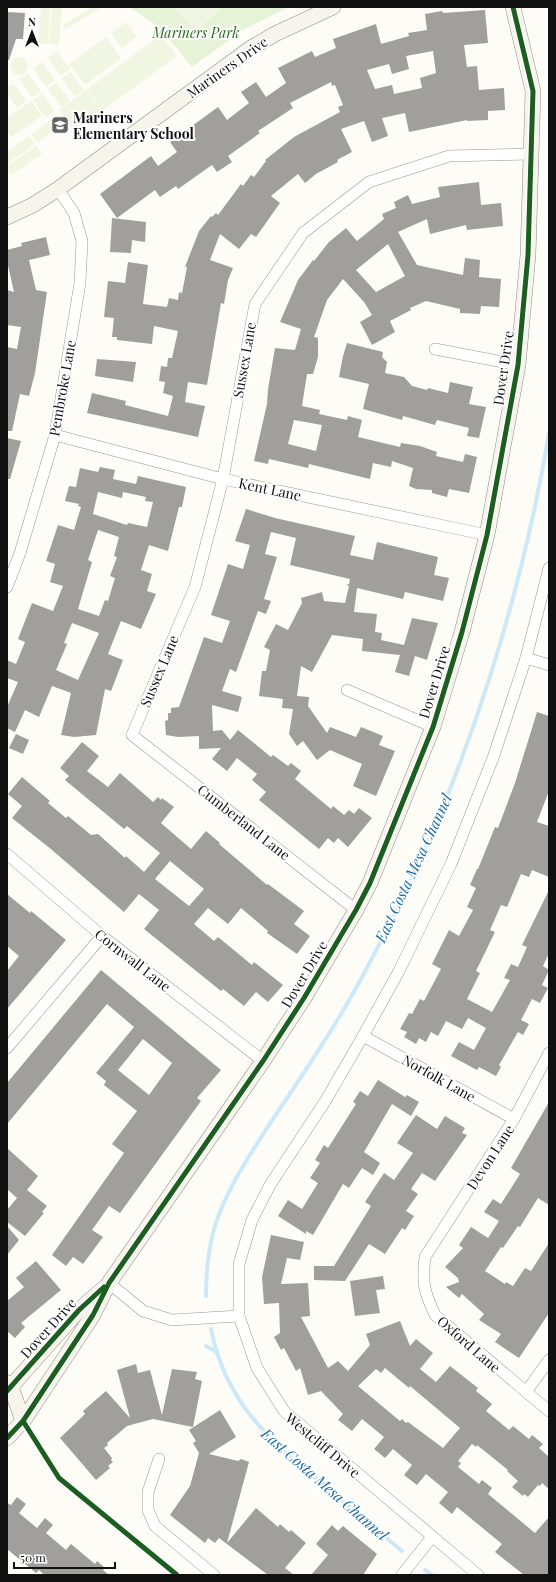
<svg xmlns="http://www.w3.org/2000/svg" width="556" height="1582" font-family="'Playfair Display',serif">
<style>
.green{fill:#e7f3d7}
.pitch{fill:#f0f6e1}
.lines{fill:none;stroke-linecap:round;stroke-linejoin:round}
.stream{stroke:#cde8f7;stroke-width:4}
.building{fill:#a19f9c;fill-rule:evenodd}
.street-casing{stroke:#979795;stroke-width:12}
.secondary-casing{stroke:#8e8d8b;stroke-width:16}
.street{stroke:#fffffe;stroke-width:11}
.secondary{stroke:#f6f4eb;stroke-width:15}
.cycleway-casing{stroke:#fff;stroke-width:8}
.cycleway{stroke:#1b5e20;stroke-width:5}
.labels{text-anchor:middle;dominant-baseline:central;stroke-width:4;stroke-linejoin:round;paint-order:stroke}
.park-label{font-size:14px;font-style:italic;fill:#2f6b1f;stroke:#fff}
.street-label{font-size:14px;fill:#111;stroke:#fff}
.poi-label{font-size:14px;font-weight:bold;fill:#111;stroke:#fff;text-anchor:start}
.water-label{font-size:15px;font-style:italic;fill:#1768a6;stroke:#fff}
</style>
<rect width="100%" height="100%" fill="#fdfcf7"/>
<polygon class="green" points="129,7 289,7 243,30 192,67 159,27"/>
<g class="pitch">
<polygon points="41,7 51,7 48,44 38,43"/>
<polygon points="52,7 62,7 59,45 49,44"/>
<polygon points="93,7 99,9 66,29 63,25"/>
<polygon points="173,7 223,7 196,32"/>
<polygon points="126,22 137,37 122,48 111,33"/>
<polygon points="161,35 177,56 103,110 87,89"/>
<polygon points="106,37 121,58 85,85 69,64"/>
<polygon points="57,51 70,69 61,76 48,58"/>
<circle cx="19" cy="66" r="9"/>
<polygon points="42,62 55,80 46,87 33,69"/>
<polygon points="71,72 84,90 75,96 62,78"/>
<polygon points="28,73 41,91 32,97 19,79"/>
<polygon points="13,83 26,101 17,108 7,94 7,88"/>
<polygon points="57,83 70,101 61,107 48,89"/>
<polygon points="86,90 102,110 74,131 59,110"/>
<polygon points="42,93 55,111 46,118 33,100"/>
<polygon points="31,101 42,116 11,137 7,132 7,118"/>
<polygon points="55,117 61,125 37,143 31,135"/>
<polygon points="29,136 35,144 7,164 7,152"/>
<polygon points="36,146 42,154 11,175 7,169 7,166"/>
</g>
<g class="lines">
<g class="stream">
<path d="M206,1296C206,1273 208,1249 215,1226C226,1191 246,1161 265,1131C289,1095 313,1060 335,1024C359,985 380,944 400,903C471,757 522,593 549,433"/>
<path d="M211,1329C225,1402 270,1441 325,1486C350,1508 376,1529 402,1551"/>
<polyline points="206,1346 215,1351"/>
<polyline points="425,1570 432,1575"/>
</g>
</g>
<g class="building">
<path d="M485,10L488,43L464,45L467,67L477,66L479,90L504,88L505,110L488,111V120L467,121V120L409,132L405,113L382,118L388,136L372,142L364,121L341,129L352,152L337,160L338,162L316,174L305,183L298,174L271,196L280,203L256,237L251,234L239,249L220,234L210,260L233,268L228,280L224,304L221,303L207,385L188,382L185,402L205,406L198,437L87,413L92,393L126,401L125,405L168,416L173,396L163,393L165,382L159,381L161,366L167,367L168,358H172L178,331L154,326L152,344L117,340V337H112L114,318L104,317L108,281L125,283L128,262L148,265L143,304L167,307L169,298L178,300L179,292L182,293L187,267H185L199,231L211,216L212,217L216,213L218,215L241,184L243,186L251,175L254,177L266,161L265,160L294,137L340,112L338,107L343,105L335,85L332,86L331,82L290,103L293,108L258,131L260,133L228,156L232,162L217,172L212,165L178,189L176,186L160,197L155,190L117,218L100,194L151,156L158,166L177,152L170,142L218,107L227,120L249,103L241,92L256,82L266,97L286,83L278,68L312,51L315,57L336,48L333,39L376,24L381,44L409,36L408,33L427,30L425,14L442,11L443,13ZM433,51L436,73L420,78L422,88L394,94L392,85L375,89L367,70L389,64L392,74L409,69L406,56Z"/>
<polygon points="7,12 25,13 23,39 16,39 9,60 7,60"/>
<path d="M479,182L481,205L501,203L503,226L467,230L466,225L430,234L427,219L398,232L417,265L463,275L465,258L480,260L479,277L501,279L499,307L481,306L480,314L460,313V309L426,301L410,308L411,310L390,321L395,332L372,345L360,322L372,315L364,302L343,279L327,300L314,337L318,338V357L313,374H307L302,406L320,410L319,414L347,420L348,416L362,420L358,437L400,447L401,443L420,446L437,452L436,456L463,462L465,454L477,457L469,493L449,489L447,497L432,493V490L416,489L409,486L413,468L392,461L391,467L373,463L370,479L309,464L308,468L269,459L268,464L254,461L267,404L268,389L275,348L295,350L301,329L280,322L298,280L313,260L314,261L329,242L346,228L357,241L384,219L382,214L396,208L394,202L408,195L412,204L440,197L438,187ZM388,244L405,276L376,292L356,270ZM294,420L322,425L316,451L288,444Z"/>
<polygon points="112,218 146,222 145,242 132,240 131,253 110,252"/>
<polygon points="46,237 50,255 29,260 36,290 47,292 35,373 29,396 20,394 12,431 7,431 7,347 17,349 21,327 7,325 7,290 14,292 7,261 7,250 22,246 21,243"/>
<polygon points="347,343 383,352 382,357 387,362 385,373 404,377 412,386 427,390 428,388 448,393 450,382 473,387 469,404 486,407 479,438 467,436 469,428 437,420 435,425 403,416 402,420 363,409 369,384 339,377 343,356"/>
<polygon points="97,359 136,362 133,382 95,376"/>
<polygon points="7,438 21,441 10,479 7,479"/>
<path d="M100,467L115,470L113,479L136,484L138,476L186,487L182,507H179L168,551L149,545L141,570L152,574L147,591L156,594L141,629L121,621L108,654L123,660L111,691L105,689L96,735L74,737L61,735L71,693L52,686L39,717L25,710L15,732L7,728V707L18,682L7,678V660L16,664L25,642L18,639L32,603L53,611L63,586L50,582L55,564L46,561L58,525L74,530L81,507L78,506L79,504L65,501L69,486L76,487L80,468L98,472ZM98,492L122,498L123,492L146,497L145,501L153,502L147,527L128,523L127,525L93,514ZM98,530L119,537L114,556L117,557L110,576L115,578L108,601L105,600L99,616L78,609L92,562L88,560ZM72,623L99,633L78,680L56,670L67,644L64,643Z"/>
<polygon points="246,509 275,518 355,536 350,555 373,560 377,542 438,557 434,575 449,578 443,601 405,592 403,599 357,588 354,612 377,614 375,632 382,633 381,640 404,645 412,618 438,623 427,660 415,656 409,676 395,672 400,655 362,651 363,639 332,635 312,672 301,666 297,696 309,697 308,706 327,733 330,727 356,737 361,727 383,736 379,745 395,751 376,796 353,786 362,764 330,750 317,760 303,741 297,746 289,734 293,709 282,708 283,699 259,696 262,671 266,671 270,650 264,647 276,624 288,630 302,603 301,598 322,592 324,601 345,603 349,586 346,585 349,584 350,579 290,565 296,538 271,532 265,554 277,557 264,599 271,601 266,614 258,611 236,672 230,669 222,691 242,697 238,712 212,705 213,731 222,730 230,740 238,730 271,757 273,755 288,766 291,763 301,771 295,779 331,809 333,806 344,815 349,810 354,814 359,808 372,818 348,847 338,838 334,843 328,838 319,849 259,800 266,792 252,780 257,774 237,758 227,771 212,759 221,748 199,749 199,736 178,737 166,735 165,721 168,720 168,713 171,713 171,708 179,707 204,637 222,643 230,621 211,615 228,564 243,569 250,545 235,541"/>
<polygon points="537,712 549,716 549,791 537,822 549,826 549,877 532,870 529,877 521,874 507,907 501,905 490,930 495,932 476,971 480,973 467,999 492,1012 510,980 504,978 511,964 518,967 527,947 522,945 549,890 549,953 543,966 549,970 542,985 548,988 540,1003 532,999 521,1020 529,1024 523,1035 518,1032 499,1065 501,1067 496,1076 479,1067 477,1070 451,1056 459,1042 474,1050 486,1028 468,1018 462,1029 446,1021 438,1036 431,1032 426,1042 419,1038 416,1044 404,1037 407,1032 400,1029 409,1013 412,1014 420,999 424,1001 441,969 432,964 449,930 459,936 473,910 467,907 476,888 470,885 477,869 478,869 495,827 498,828 515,783"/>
<polygon points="16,734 29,740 23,754 9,748"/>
<path d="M82,742L99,756L87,771L108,787L120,773L153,802L158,797L161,800L162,798L174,807L161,823L191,849L206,831L220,843L219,844L267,885L268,884L304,911L294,924L310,936L297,954L267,933L268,931L241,908L228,924L208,908L194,924L214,941L218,937L252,965L254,962L283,985L268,1002L256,992L244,1006L223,989L221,991L144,929L159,910L139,894L124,912L52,850L12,818L22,806L8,794L22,777L50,801L48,803L66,818L68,816L91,835L98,834L125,858L126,856L144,872L160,853L127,826L124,829L65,780L69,776L60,768ZM170,861L204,889L189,906L155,879Z"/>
<polygon points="7,894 30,913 31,911 66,940 7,1009 7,971 19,956 7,946"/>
<path d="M101,970L221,1070L197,1098L201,1101L120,1213L109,1206L92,1230L103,1237L83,1264L73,1257L66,1266L52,1255L124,1153L112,1144L137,1111L104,1085L106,1081L96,1073L134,1027L107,1004L7,1124V1083ZM143,1039L172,1063L149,1095L118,1070Z"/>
<polygon points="378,1080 405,1097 407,1095 419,1102 411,1116 392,1104 364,1152 380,1163 373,1175 362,1168 349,1188 343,1184 313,1235 306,1231 306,1234 278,1216 288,1200 302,1209 318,1183 310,1178 320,1163 315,1160 324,1145 328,1148 356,1104 353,1102 360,1091 368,1096"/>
<polygon points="549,1102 549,1205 538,1198 520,1227 518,1226 503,1248 501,1247 485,1271 505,1284 506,1282 513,1286 525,1268 531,1271 549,1243 549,1313 519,1358 495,1342 501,1334 479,1320 484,1314 462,1294 459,1298 446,1287 459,1282 458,1278 445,1267 463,1248 459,1245 471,1227 488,1238 499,1221 484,1212 493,1199 501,1204 520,1174 511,1168"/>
<polygon points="416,1115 437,1129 445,1116 465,1128 462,1133 467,1135 435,1181 422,1173 411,1189 418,1194 406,1211 414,1216 405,1230 402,1228 385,1254 369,1244 345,1281 314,1280 314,1266 334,1266 371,1206 365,1202 384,1173 394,1180 413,1153 397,1143"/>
<polygon points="7,1148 38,1176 27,1190 47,1206 42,1212 44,1213 25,1236 7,1222 7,1210 17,1198 7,1189"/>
<polygon points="7,1226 19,1240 7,1255"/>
<path d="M271,1235L304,1242L300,1260L287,1258L281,1284L308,1283L310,1316L301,1317L328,1368L338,1361L348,1371L370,1345L366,1334L400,1321L410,1346L416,1339L433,1353L420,1369L436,1382L450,1366L478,1388L476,1391L492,1404L486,1411L509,1430L513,1426L529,1439L532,1435L543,1444L539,1448L549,1457V1489L542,1483L540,1486L538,1485L528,1497L524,1494L523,1496L512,1487L518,1481L507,1471L508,1470L477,1445L476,1447L472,1444L458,1461L461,1463L458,1467L479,1484L482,1480L492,1488L488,1494L535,1533L549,1517V1575H524L495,1552L502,1544L457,1507L452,1514L439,1503L448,1492L426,1474L417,1485L404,1475L412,1465L393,1449L385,1458L374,1449L384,1437L362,1419L352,1431L338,1420L343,1414L321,1391L308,1395L300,1368L296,1371L284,1348L281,1350L274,1337L280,1333L279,1303L264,1304L262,1277ZM385,1368L409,1388L410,1386L460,1428L443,1448L408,1422L406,1423L402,1419L400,1421L358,1386L376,1369L381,1373Z"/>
<polygon points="36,1261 61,1290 21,1323 25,1327 15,1338 7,1331 7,1301 24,1287 16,1278"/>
<polygon points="383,1276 385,1289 376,1290 380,1313 355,1316 350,1281"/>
<polygon points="136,1364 138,1373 150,1370 162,1415 172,1369 197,1372 195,1379 202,1381 193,1427 153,1419 127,1426 107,1443 108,1445 104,1448 112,1458 111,1460 113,1462 108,1466 110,1468 96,1480 60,1438 85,1414 83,1411 106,1391 130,1418 117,1370"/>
<polygon points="220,1410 236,1437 209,1454 238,1461 241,1459 249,1462 227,1543 256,1508 278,1527 280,1524 289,1532 291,1530 306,1543 285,1568 294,1575 268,1575 219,1538 215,1543 208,1538 205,1543 170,1515 190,1486 199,1453 193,1443 196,1441 189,1430"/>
<polygon points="17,1497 26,1504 19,1513 37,1528 45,1518 53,1525 46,1533 66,1550 71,1544 95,1564 97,1561 105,1568 103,1570 109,1575 44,1575 39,1570 36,1573 7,1549 7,1503 11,1505"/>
<polygon points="332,1525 338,1531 343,1526 377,1554 363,1575 311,1575 328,1555 316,1544"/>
</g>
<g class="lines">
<defs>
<g id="street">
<polyline points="435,349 518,365"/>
<polyline points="55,435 223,479 487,535"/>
<polyline points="7,587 20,553 55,435 80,283 82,241 74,213 58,189"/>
<polyline points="526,658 549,665"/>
<polyline points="347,690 433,727"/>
<polyline points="7,854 102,936 263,1061"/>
<polyline points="356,910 132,735 195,587 223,479 255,304 303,233 369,182 449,156 532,154"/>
<polyline points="363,1036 514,1119"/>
<polyline points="7,1048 102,936"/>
<path d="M549,1053L514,1119L425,1257C422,1284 424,1291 435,1315L549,1411"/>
<polyline points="109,1283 143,1311 172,1320 239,1316"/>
<polyline points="526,1392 549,1360"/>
<polyline points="159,1459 148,1492 148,1510 155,1526 214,1575"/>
<polyline points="402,1575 432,1537"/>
<polyline points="478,1575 284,1411 257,1368 239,1316 239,1264 252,1220 270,1185 326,1100 363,1036 399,971 451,864 493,758 526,658 549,568"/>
</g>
<g id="secondary">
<polyline points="7,217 33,205 58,189 251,48 275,34 333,7"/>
<polyline points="7,1383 11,1387 23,1421"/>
<polyline points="7,1391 79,1310 104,1288"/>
<polyline points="7,1438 23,1421 93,1315 109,1283 263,1061 304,998 356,910 370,883 433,727 462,632 487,535 518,365 528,255 533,91 513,7"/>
</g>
</defs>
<use href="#street" class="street-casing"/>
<use href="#secondary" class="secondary-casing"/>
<use href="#street" class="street"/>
<use href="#secondary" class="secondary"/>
<defs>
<g id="cycleway">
<polyline points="7,1391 79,1310 104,1287"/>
<polyline points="23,1421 59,1478 177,1575"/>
<polyline points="7,1438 23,1421 93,1315 109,1283 263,1061 304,998 356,910 370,883 433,727 462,632 487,535 518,365 528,255 533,91 513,7"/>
</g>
</defs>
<use href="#cycleway" class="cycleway-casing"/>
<use href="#cycleway" class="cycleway"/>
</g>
<defs>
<symbol id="school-square" viewBox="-11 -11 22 22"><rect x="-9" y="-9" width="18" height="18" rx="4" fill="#646362" stroke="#fff"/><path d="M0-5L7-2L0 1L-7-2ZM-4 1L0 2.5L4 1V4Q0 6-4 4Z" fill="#fff"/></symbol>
</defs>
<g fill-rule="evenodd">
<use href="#school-square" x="50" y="115" width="20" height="20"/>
</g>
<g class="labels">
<g class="park-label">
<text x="196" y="32">Mariners Park</text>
</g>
<g class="street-label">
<text transform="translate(227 67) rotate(-35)">Mariners Drive</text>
<text transform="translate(244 360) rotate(-80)">Sussex Lane</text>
<text transform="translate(503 368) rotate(-82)">Dover Drive</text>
<text transform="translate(62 388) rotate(-80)">Pembroke Lane</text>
<text transform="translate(270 489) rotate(12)">Kent Lane</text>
<text transform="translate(159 671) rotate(-67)">Sussex Lane</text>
<text transform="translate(434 682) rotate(-73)">Dover Drive</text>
<text transform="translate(244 822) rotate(38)">Cumberland Lane</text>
<text transform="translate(133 960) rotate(38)">Cornwall Lane</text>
<text transform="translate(304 974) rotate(-59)">Dover Drive</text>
<text transform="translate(439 1078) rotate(29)">Norfolk Lane</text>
<text transform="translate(490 1157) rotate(-57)">Devon Lane</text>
<text transform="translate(48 1328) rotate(-48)">Dover Drive</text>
<text transform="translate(469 1344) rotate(41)">Oxford Lane</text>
<text transform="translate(323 1445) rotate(40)">Westcliff Drive</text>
</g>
<g class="poi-label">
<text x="73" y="117">Mariners<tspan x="73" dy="16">Elementary School</tspan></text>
</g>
<g class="water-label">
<text transform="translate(413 868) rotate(-65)">East Costa Mesa Channel</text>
<text transform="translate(325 1484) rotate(41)">East Costa Mesa Channel</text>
</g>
</g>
<rect width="556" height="1582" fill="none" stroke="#111111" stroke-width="16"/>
<g transform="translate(32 32)" stroke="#ffffff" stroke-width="3" paint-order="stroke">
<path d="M0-3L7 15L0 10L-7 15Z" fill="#111111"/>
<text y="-6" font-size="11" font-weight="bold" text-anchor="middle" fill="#111111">N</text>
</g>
<path d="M14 1562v6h101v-6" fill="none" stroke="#111111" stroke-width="2"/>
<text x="20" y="1562" font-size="12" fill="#111111" stroke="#ffffff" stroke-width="3" paint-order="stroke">50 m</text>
</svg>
